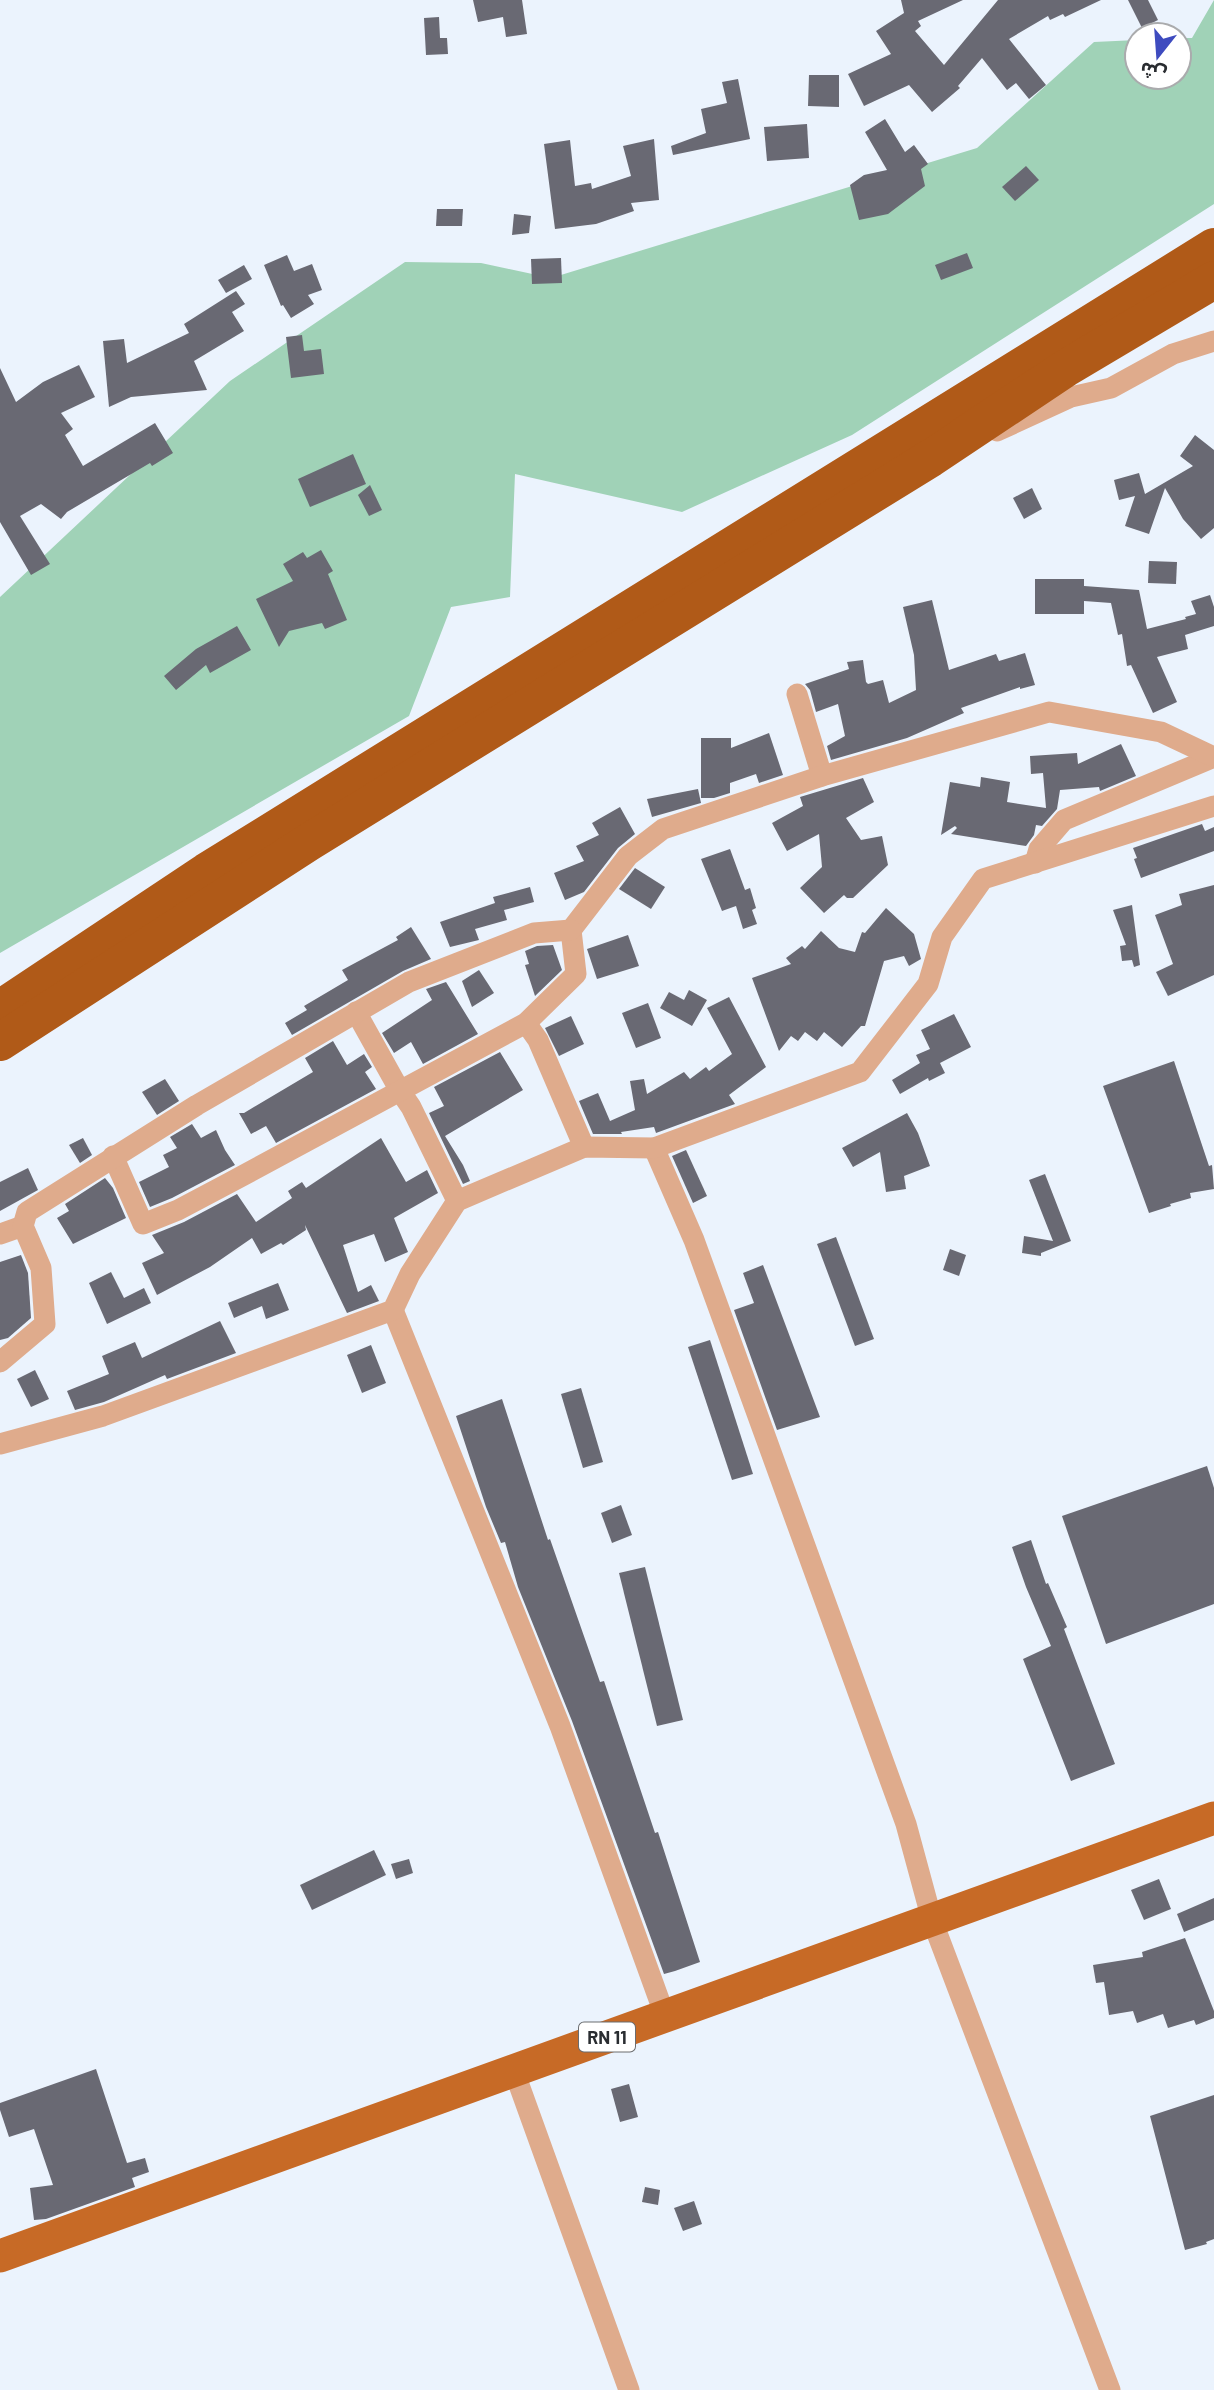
<svg xmlns="http://www.w3.org/2000/svg" width="1214" height="2390" font-family="Barlow,'Noto Sans Arabic',sans-serif">
<style>
.green{fill:#a0d2b7}
.building{fill:#696973}
.lines{fill:none;stroke-linecap:round;stroke-linejoin:round}
.street{stroke:#dfab8c;stroke-width:21}
.primary{stroke:#c76a26;stroke-width:33}
.highway{stroke:#b05a18;stroke-width:38}
.labels{text-anchor:middle;dominant-baseline:central;stroke-width:7;stroke-linejoin:round;paint-order:stroke}
.shield{fill:#fff;stroke:#6a6c6f;stroke-width:2}
.shield-label{font-size:18px;font-weight:bold;fill:#2a2d31}
</style>
<rect width="100%" height="100%" fill="#ebf3fd"/>
<polygon class="green" points="1214,0 1214,204 852,435 682,512 515,474 510,597 451,607 409,716 0,953 0,597 230,381 405,262 481,263 551,278 977,148 1094,42 1137,40 1137,77 1179,77 1179,38 1192,38"/>
<g class="building">
<polygon points="473,0 522,0 527,34 506,37 503,17 478,22"/>
<polygon points="901,0 963,0 918,21 921,26 915,31 944,65 998,0 1101,0 1065,17 1063,14 1050,20 1048,16 1009,39 1046,85 1029,99 1016,83 1007,90 982,58 958,86 960,88 932,112 909,85 864,106 848,74 891,54 876,31 904,13"/>
<polygon points="1128,0 1148,0 1158,20 1142,28"/>
<polygon points="439,17 440,38 447,38 448,54 426,55 424,18"/>
<polygon points="809,75 839,75 839,107 808,106"/>
<polygon points="738,79 750,139 673,155 671,146 706,133 701,109 727,103 722,82"/>
<polygon points="885,119 905,152 914,145 928,164 921,169 925,186 888,214 859,220 850,185 864,175 887,170 865,132"/>
<polygon points="807,124 809,158 767,161 764,127"/>
<polygon points="654,139 659,200 631,203 634,211 596,224 555,229 544,144 570,140 575,186 591,183 592,189 631,176 623,146"/>
<polygon points="1026,166 1039,180 1015,201 1002,187"/>
<polygon points="437,209 463,209 462,226 436,226"/>
<polygon points="514,214 531,216 529,233 512,235"/>
<polygon points="967,253 973,268 941,280 935,265"/>
<polygon points="287,255 294,271 312,264 322,290 308,295 314,304 291,318 283,305 281,306 264,265"/>
<polygon points="561,258 562,283 532,284 531,259"/>
<polygon points="244,265 252,279 226,293 218,280"/>
<polygon points="236,291 245,304 232,312 244,331 194,361 207,390 131,397 109,407 103,341 124,339 127,363 189,333 184,324"/>
<polygon points="302,335 304,351 321,349 324,374 291,378 286,337"/>
<polygon points="79,365 95,397 61,413 73,429 65,435 83,466 155,423 173,453 152,466 150,463 67,512 61,519 41,504 20,516 50,564 31,575 0,522 0,368 16,402 43,382"/>
<polygon points="1195,435 1214,450 1214,528 1201,539 1183,519 1165,488 1149,534 1125,526 1135,496 1119,500 1114,480 1139,473 1145,494 1193,466 1180,456"/>
<polygon points="353,454 366,484 310,507 298,479"/>
<polygon points="370,485 382,510 369,516 358,495"/>
<polygon points="1032,488 1042,509 1024,519 1013,498"/>
<polygon points="321,550 333,571 328,574 347,620 325,629 322,623 289,631 279,647 256,599 293,581 283,564 303,552 307,558"/>
<polygon points="1149,561 1177,562 1176,584 1148,583"/>
<polygon points="1035,579 1084,579 1084,586 1139,590 1147,629 1186,619 1185,617 1196,614 1191,601 1210,595 1214,607 1214,626 1185,635 1188,649 1157,657 1177,702 1153,713 1131,665 1127,666 1122,634 1118,635 1111,603 1084,601 1084,614 1035,614"/>
<polygon points="932,600 949,670 996,654 999,661 1025,653 1035,685 1020,689 1020,687 961,708 964,713 907,738 831,760 827,746 845,736 838,704 816,712 810,690 805,684 849,669 847,662 863,660 866,682 868,684 883,680 889,703 916,690 914,655 903,607"/>
<polygon points="237,626 251,650 210,673 206,665 176,690 164,676 196,649"/>
<polygon points="769,733 783,775 759,783 756,774 730,783 730,793 714,798 701,798 701,738 731,738 731,748"/>
<polygon points="1121,744 1136,776 1100,791 1099,787 1060,790 1057,809 1042,826 1036,825 1034,835 1026,846 951,834 957,828 955,826 941,835 950,782 980,787 981,777 1010,782 1007,802 1046,808 1043,773 1031,774 1030,756 1077,753 1078,764"/>
<polygon points="863,778 874,802 846,818 861,840 882,836 888,865 853,898 847,898 844,895 824,913 800,888 822,867 819,834 787,851 772,823 803,806 800,797"/>
<polygon points="698,789 701,803 652,817 647,799"/>
<polygon points="620,807 635,834 618,848 584,892 565,900 554,873 584,861 576,846 599,835 592,823"/>
<polygon points="1202,824 1205,831 1214,827 1214,851 1141,878 1134,859 1137,858 1133,848"/>
<polygon points="730,849 745,890 750,888 756,908 752,910 757,924 743,929 736,906 722,911 701,859"/>
<polygon points="635,868 665,887 651,909 619,889"/>
<polygon points="1214,885 1214,975 1168,996 1156,972 1173,964 1155,915 1182,905 1179,894"/>
<polygon points="530,887 534,902 504,910 507,920 475,929 479,940 450,947 440,922 495,903 493,897"/>
<polygon points="1132,905 1140,965 1134,967 1132,960 1122,961 1120,946 1126,945 1113,910"/>
<polygon points="886,908 914,934 921,959 909,966 904,956 884,961 865,1026 861,1026 842,1047 824,1032 817,1041 805,1032 798,1041 791,1036 779,1051 752,978 791,964 786,958 802,946 805,949 821,931 839,948 855,952 862,932 865,933"/>
<polygon points="411,927 431,959 403,971 292,1035 285,1023 307,1010 304,1006 348,980 342,970 398,940 396,937"/>
<polygon points="628,935 639,966 597,979 587,949"/>
<polygon points="553,945 562,970 535,996 525,965 529,964 525,951 537,946"/>
<polygon points="479,970 494,993 472,1007 462,981"/>
<polygon points="446,982 478,1034 423,1064 411,1042 394,1053 382,1033 432,1000 426,989"/>
<polygon points="689,990 707,1000 692,1026 660,1008 669,992 684,1000"/>
<polygon points="729,997 766,1067 729,1095 735,1104 656,1133 654,1127 621,1132 622,1134 593,1134 579,1101 598,1093 610,1121 635,1110 630,1081 644,1079 647,1094 684,1072 690,1079 706,1067 709,1071 732,1054 707,1008"/>
<polygon points="648,1003 661,1038 636,1048 622,1013"/>
<polygon points="954,1014 971,1047 940,1063 945,1073 929,1081 928,1078 900,1094 892,1080 920,1063 916,1055 930,1049 921,1030"/>
<polygon points="571,1016 584,1044 559,1056 545,1028"/>
<polygon points="333,1041 347,1065 364,1054 372,1067 365,1072 376,1089 276,1143 266,1126 251,1134 239,1113 244,1113 313,1072 305,1058"/>
<polygon points="500,1052 523,1090 445,1136 463,1165 470,1181 463,1184 429,1113 444,1106 434,1087"/>
<polygon points="1174,1061 1209,1166 1212,1165 1214,1189 1190,1193 1191,1198 1170,1204 1171,1206 1149,1213 1103,1086"/>
<polygon points="165,1079 179,1101 157,1115 142,1092"/>
<polygon points="907,1113 918,1133 930,1166 904,1176 906,1189 886,1192 880,1152 853,1167 842,1148"/>
<polygon points="192,1124 201,1138 216,1130 225,1150 235,1165 172,1198 150,1207 139,1182 169,1167 163,1155 177,1148 170,1137"/>
<polygon points="83,1138 92,1155 80,1163 69,1145"/>
<polygon points="381,1138 406,1182 427,1170 438,1193 394,1218 408,1252 385,1262 374,1234 343,1245 358,1292 371,1285 379,1301 347,1313 305,1225 306,1230 283,1245 281,1243 261,1254 252,1238 210,1267 157,1295 142,1263 164,1253 152,1235 184,1222 237,1194 256,1222 292,1198 288,1191 302,1182 306,1188"/>
<polygon points="686,1150 707,1196 693,1203 672,1156"/>
<polygon points="28,1168 38,1190 0,1211 0,1182"/>
<polygon points="1045,1174 1071,1241 1041,1253 1041,1256 1022,1253 1024,1236 1053,1241 1029,1180"/>
<polygon points="105,1178 113,1188 126,1218 73,1244 57,1218 69,1211 65,1204"/>
<polygon points="836,1237 874,1339 855,1346 817,1244"/>
<polygon points="950,1249 966,1255 959,1276 943,1270"/>
<polygon points="21,1255 28,1273 31,1318 8,1338 0,1340 0,1262"/>
<polygon points="763,1265 820,1417 777,1430 734,1310 754,1303 743,1273"/>
<polygon points="111,1272 124,1298 144,1288 151,1303 107,1324 89,1283"/>
<polygon points="278,1283 289,1310 266,1319 262,1306 234,1318 228,1303"/>
<polygon points="220,1321 236,1353 167,1379 165,1375 104,1402 75,1410 67,1391 109,1374 102,1356 135,1342 142,1358"/>
<polygon points="710,1340 753,1474 732,1480 688,1347"/>
<polygon points="371,1345 386,1383 362,1393 347,1355"/>
<polygon points="35,1370 49,1399 31,1407 17,1379"/>
<polygon points="581,1388 603,1462 583,1468 561,1394"/>
<polygon points="502,1399 548,1540 550,1539 600,1682 604,1681 655,1833 658,1832 700,1962 675,1971 664,1974 572,1721 518,1587 505,1542 501,1543 486,1507 456,1416"/>
<polygon points="1207,1466 1214,1488 1214,1604 1106,1644 1062,1516"/>
<polygon points="621,1505 632,1535 612,1543 601,1513"/>
<polygon points="1031,1540 1046,1584 1048,1583 1067,1627 1064,1629 1115,1764 1071,1781 1023,1659 1051,1646 1026,1587 1012,1547"/>
<polygon points="645,1567 683,1720 657,1726 619,1573"/>
<polygon points="374,1850 386,1875 312,1910 300,1885"/>
<polygon points="409,1859 413,1873 396,1879 391,1864"/>
<polygon points="1159,1879 1171,1909 1144,1920 1131,1890"/>
<polygon points="1214,1898 1214,1920 1184,1932 1177,1914"/>
<polygon points="1185,1938 1214,2011 1214,2018 1196,2025 1194,2020 1168,2028 1163,2014 1137,2023 1133,2011 1109,2015 1104,1982 1096,1983 1093,1965 1143,1957 1142,1952"/>
<polygon points="96,2069 127,2163 145,2158 149,2172 132,2178 135,2187 46,2219 34,2220 30,2188 53,2185 34,2129 9,2137 0,2110 0,2103"/>
<polygon points="629,2084 638,2117 620,2122 611,2089"/>
<polygon points="1214,2095 1214,2239 1206,2242 1207,2244 1185,2250 1150,2116"/>
<polygon points="645,2187 660,2190 658,2205 642,2202"/>
<polygon points="694,2201 702,2224 683,2231 674,2208"/>
</g>
<g class="lines">
<g class="street">
<polyline points="997,431 1071,397 1111,388 1173,354 1214,341"/>
<polyline points="797,694 822,776"/>
<polyline points="1035,863 1039,849 1064,820 1212,758"/>
<polyline points="356,1012 400,1091 411,1107 457,1201"/>
<polyline points="526,1023 538,1040 584,1147"/>
<polyline points="654,1148 694,1240 906,1824 932,1920 1110,2390"/>
<polyline points="113,1156 143,1224 178,1210 229,1183 526,1023 576,974 571,930 628,856 663,829 822,776 1049,712 1161,732 1214,757"/>
<polyline points="0,1234 23,1226"/>
<polyline points="393,1310 560,1726 665,2016"/>
<polyline points="0,1362 45,1324 41,1268 23,1226 27,1212 197,1105 409,982 534,933 571,930"/>
<polyline points="0,1444 103,1416 393,1310 410,1274 457,1201 584,1147 654,1148 860,1072 928,984 942,937 983,879 1214,806"/>
<polyline points="514,2071 629,2390"/>
</g>
<polyline class="primary" points="0,2256 1214,1818"/>
<g class="highway">
<polyline points="0,1009 206,872 1214,247"/>
<polyline points="0,1042 309,842 931,458 1066,368 1214,280"/>
</g>
</g>
<g class="labels">
<rect class="shield" x="579" y="2022.5" width="56" height="29" rx="5"/>
<g class="shield-label">
<text x="607" y="2037">RN 11</text>
</g>
</g>
<g transform="translate(1158 56) rotate(197)"><circle r="33" fill="#ffffff" stroke="#aaabad" stroke-width="2"/>
<path d="M0-5L12 26L0 18L-12 26Z" fill="#3e4bbf"/>
<text y="-10" font-size="19" font-weight="bold" text-anchor="middle" fill="#2a2d31">ش</text>
</g>
</svg>
